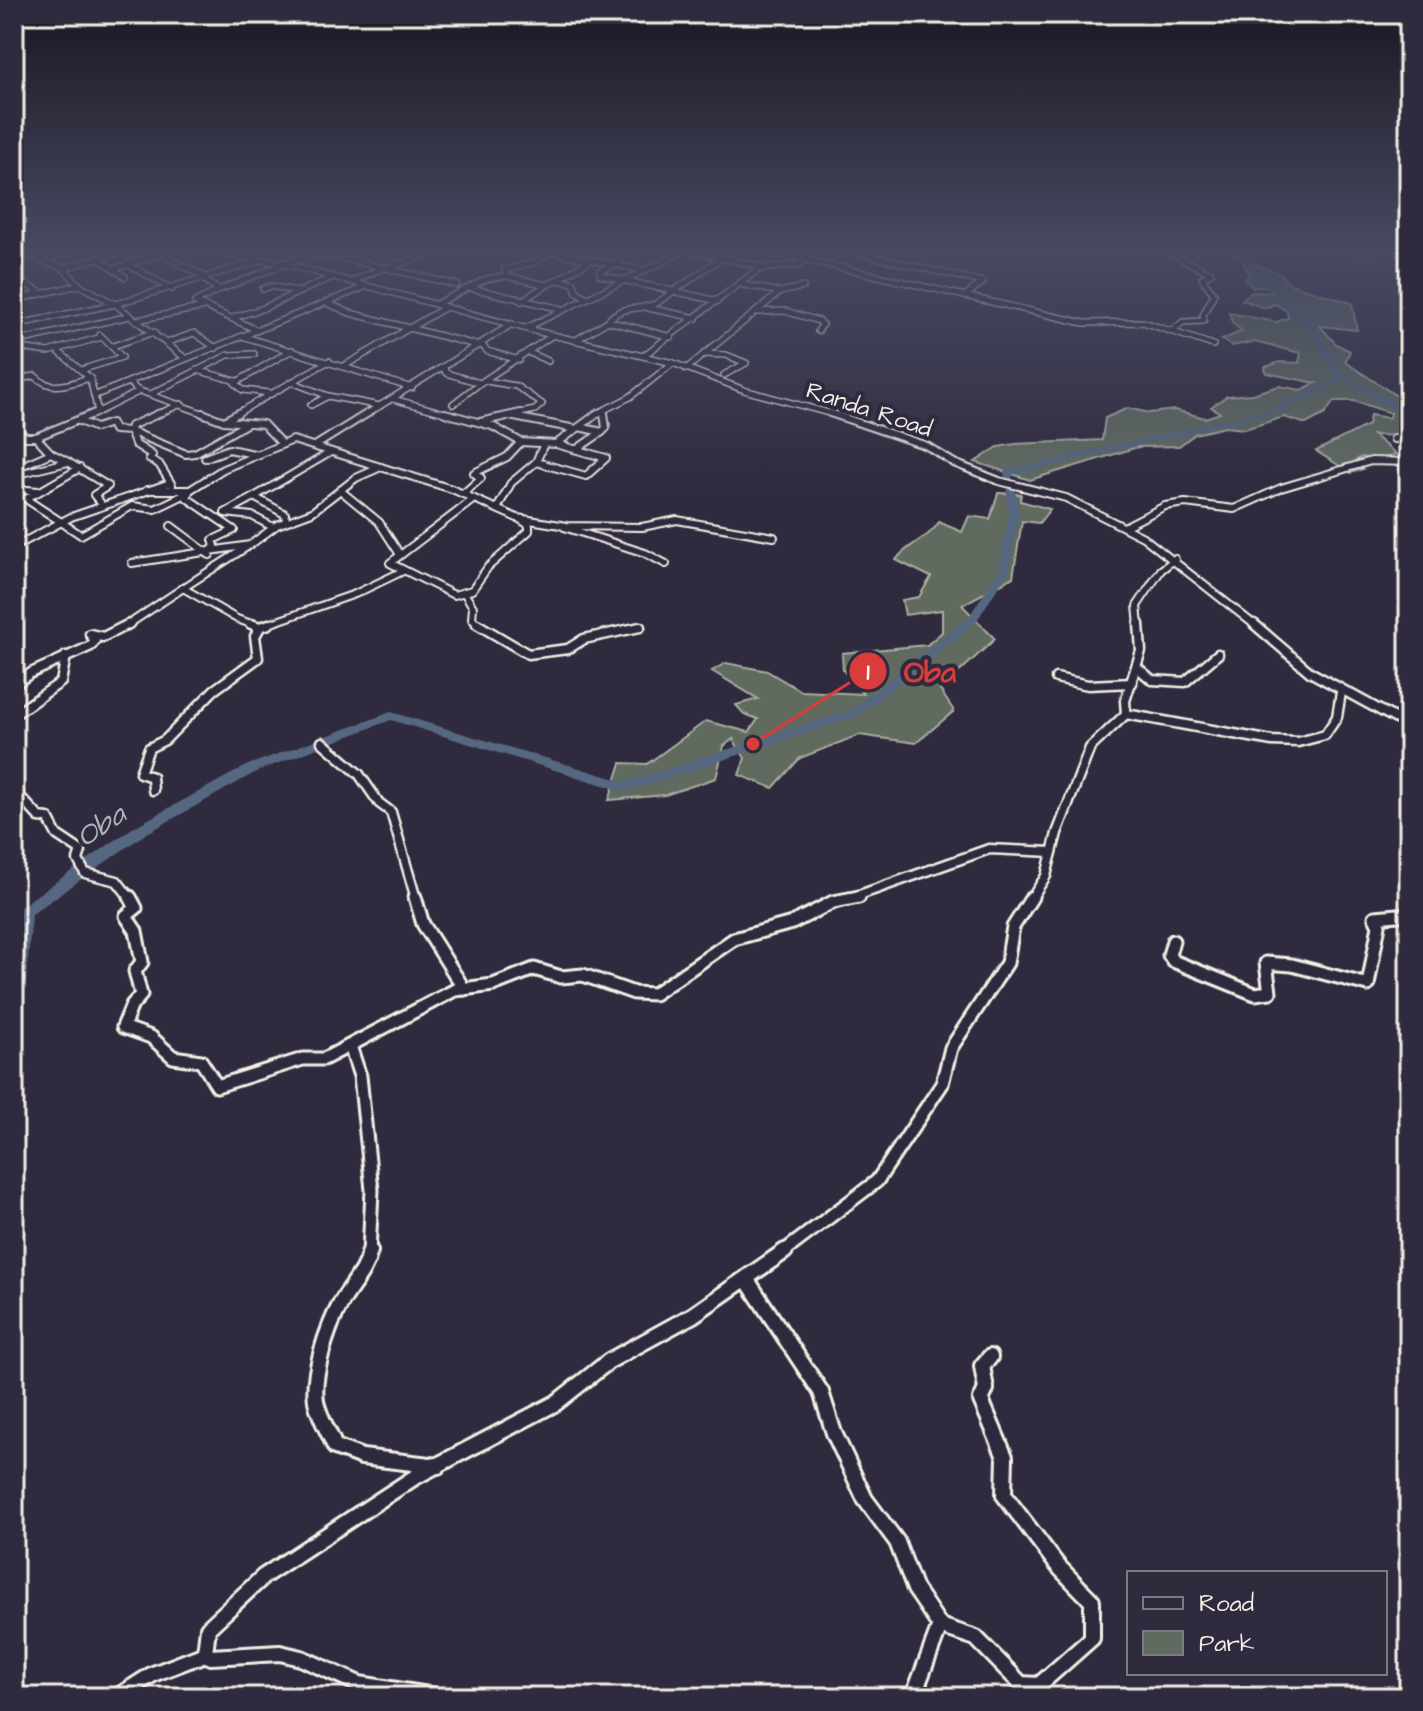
<svg xmlns="http://www.w3.org/2000/svg" width="1423" height="1711" font-family="'Architects Daughter',sans-serif">
<style>
.green{fill:#606b5f;stroke:#aaaea4;stroke-width:2}
.lines{fill:none;stroke-linecap:round;stroke-linejoin:round}
.river{fill:#566781;fill-rule:evenodd}
.minor-far4-casing{stroke:#f4f1e8;stroke-width:8}
.minor-far3-casing{stroke:#f4f1e8;stroke-width:10}
.minor-far2-casing{stroke:#f4f1e8;stroke-width:13}
.minor-far1-casing{stroke:#f4f1e8;stroke-width:17}
.minor-casing{stroke:#f4f1e8;stroke-width:20}
.minor-far4{stroke:#2f2a3d;stroke-width:5}
.minor-far3{stroke:#2f2a3d;stroke-width:6}
.minor-far2{stroke:#2f2a3d;stroke-width:8}
.minor-far1{stroke:#2f2a3d;stroke-width:11}
.minor{stroke:#2f2a3d;stroke-width:14}
.labels{text-anchor:middle;dominant-baseline:central;stroke-width:8;stroke-linejoin:round;paint-order:stroke}
.far-street-label{font-size:24px;fill:#f4f1e8;stroke:#2f2a3d}
.water-label{font-size:30px;font-style:italic;fill:#adb3ba;stroke:#2f2a3d}
.leader{fill:none;stroke:#d93c3b;stroke-width:3}
.callout-dot{fill:#d93c3b;stroke:#2f2a3d;stroke-width:3}
.mark-label{font-size:24px;text-anchor:middle;font-weight:bold;fill:#fff}
.callout-label{font-size:30px;text-anchor:middle;font-weight:bold;fill:#d93c3b;stroke:#2f2a3d;stroke-width:8;stroke-linejoin:round;paint-order:stroke}
</style>
<rect width="100%" height="100%" fill="#2f2a3d"/>
<filter id="ink" filterUnits="userSpaceOnUse"><feTurbulence type="fractalNoise" baseFrequency=".0125" numOctaves="2"/><feDisplacementMap in="SourceGraphic" scale="16" xChannelSelector="R" yChannelSelector="G"/><feConvolveMatrix kernelMatrix="1 2 1 2 8 2 1 2 1" color-interpolation-filters="sRGB"/></filter>
<g filter="url(#ink)">
<g class="green">
<polygon points="1229,252 1252,252 1257,265 1283,275 1282,278 1293,285 1352,303 1357,330 1320,326 1336,344 1350,351 1345,362 1409,404 1409,436 1373,435 1396,454 1382,460 1361,457 1354,462 1363,469 1351,473 1316,451 1368,425 1370,415 1388,418 1391,413 1354,401 1334,401 1325,414 1306,424 1284,417 1245,429 1225,427 1195,434 1179,446 1138,447 1030,480 975,462 998,447 1015,444 1102,440 1105,418 1128,408 1149,413 1175,410 1205,418 1220,413 1211,407 1227,396 1252,394 1279,386 1301,390 1316,383 1266,373 1265,367 1280,362 1299,363 1301,353 1254,342 1231,346 1222,340 1242,331 1233,324 1229,313 1276,322 1288,318 1287,311 1275,304 1265,308 1242,300 1251,292 1274,293 1265,286 1253,288 1245,280 1249,275 1240,255"/>
<path d="M998,493L1021,494L1020,501L1050,509L1039,523L1022,521L1013,577L962,605L995,639L940,690L954,711L916,743L859,735L800,758L773,788L739,775L745,758L733,739L724,746L716,778L665,795L609,800L621,763L647,764L706,721L749,732L758,719L744,714L736,705L758,699L712,671L726,663L767,671L801,691L863,694L843,670L842,653L927,645L942,632V610L905,615L902,600L919,597L931,577L896,560C909,542 927,541 939,522L962,532L969,516L990,519Z"/>
</g>
<g class="lines">
<g class="river">
<polygon points="1241,252 1257,255 1253,266 1318,331 1345,376 1404,408 1409,414 1409,423 1398,412 1342,381 1279,412 1012,475 1019,510 1009,570 976,622 858,716 631,790 626,792 391,720 258,771 144,835 32,914 22,1027 20,1032 14,1034 14,947 20,907 134,827 248,765 391,712 626,782 850,710 968,618 999,570 1009,510 1004,471 1273,408 1337,377 1312,334 1247,267 1251,257"/>
<polygon points="1342,252 1367,255 1389,252 1367,259"/>
</g>
<defs>
<g id="minor-far4">
<polyline points="16,252 63,268 79,285 115,304 259,261"/>
<polyline points="209,252 281,263 535,331 673,363 744,390 836,415"/>
<polyline points="695,252 764,267"/>
<polyline points="773,252 965,296 983,282 854,252"/>
<polyline points="161,254 207,278"/>
<polyline points="625,254 616,264 600,271 600,275 718,301"/>
<polyline points="98,258 125,277"/>
<polyline points="41,260 71,252"/>
<polyline points="282,263 326,254 457,285"/>
<polyline points="127,264 172,289"/>
<polyline points="63,268 120,252"/>
<polyline points="386,268 435,252"/>
<polyline points="113,269 169,252"/>
<polyline points="506,276 547,285 557,280 574,283 577,292 586,297"/>
<polyline points="14,277 41,293"/>
<polyline points="203,279 219,290 284,264"/>
<polyline points="557,280 590,260"/>
<polyline points="353,281 381,269"/>
<polyline points="740,284 780,292"/>
<polyline points="471,288 562,309"/>
<polyline points="263,289 271,286 299,292"/>
<polyline points="219,290 195,302 257,330"/>
<polyline points="965,296 1084,323 1143,322 1213,345"/>
<polyline points="14,300 79,285"/>
<polyline points="521,301 547,285"/>
<polyline points="327,303 350,313 480,346"/>
<polyline points="436,304 486,279 506,276 505,270 535,262 552,252 643,270"/>
<polyline points="648,308 696,318"/>
<polyline points="758,312 785,311 819,321 822,325 818,331"/>
<polyline points="232,318 264,308 332,277"/>
<polyline points="137,320 205,307"/>
<path d="M608,321C622,303 640,312 657,303L721,258"/>
<polyline points="14,325 115,304 185,358"/>
<polyline points="526,328 683,252"/>
<polyline points="1172,331 1183,322 1204,321 1203,315 1214,294 1202,278 1211,273 1173,255"/>
<polyline points="242,336 412,388"/>
<polyline points="576,340 608,321 671,337"/>
<polyline points="14,342 130,316"/>
<polyline points="166,343 194,333 216,348"/>
<polyline points="482,345 487,351 519,360"/>
<polyline points="113,346 154,332"/>
<polyline points="14,347 48,352 102,337"/>
<polyline points="59,352 90,378 98,412 90,415"/>
<polyline points="528,352 548,361"/>
<polyline points="704,354 726,355 746,363 724,375"/>
<polyline points="643,356 759,269 799,265 814,252"/>
<polyline points="344,366 446,307"/>
<polyline points="444,368 446,373 480,383 553,335"/>
<polyline points="84,369 122,357 100,335"/>
<polyline points="686,369 780,292 803,287"/>
<polyline points="197,370 236,381"/>
<path d="M14,380L35,376C52,393 69,383 90,378"/>
<polyline points="486,381 516,386 542,404 535,410 511,415"/>
<polyline points="129,382 137,390 208,415"/>
<polyline points="292,382 328,396"/>
<polyline points="269,393 243,390 235,383 292,350"/>
<polyline points="151,394 228,355 254,354"/>
<polyline points="96,395 367,286"/>
<polyline points="393,399 452,415"/>
<polyline points="453,404 480,383"/>
<polyline points="311,405 328,396 380,406"/>
<polyline points="98,412 140,391"/>
<polyline points="604,412 604,415"/>
<polyline points="156,415 181,404"/>
<polyline points="234,415 329,361"/>
<polyline points="365,415 512,324"/>
<polyline points="594,415 630,397 673,363"/>
</g>
<g id="minor-far3">
<polyline points="160,413 131,426 130,431 186,454 195,453 248,423"/>
<polyline points="202,413 224,421 263,424 281,443"/>
<polyline points="445,413 492,426 521,442 556,444 606,458 586,476 536,462"/>
<polyline points="830,413 927,446 954,463 999,481 1066,498 1143,537 1256,626"/>
<polyline points="509,416 576,429"/>
<polyline points="79,421 96,428 111,423 114,430 130,431 135,444 152,455 149,459 159,464 172,485"/>
<polyline points="224,421 238,413"/>
<polyline points="480,422 521,413"/>
<polyline points="579,427 602,432 606,428 604,413"/>
<polyline points="14,428 26,437 36,437"/>
<polyline points="1394,439 1409,439"/>
<polyline points="556,444 598,413"/>
<polyline points="315,446 368,413"/>
<polyline points="577,449 602,432"/>
<polyline points="205,458 229,449 259,455"/>
<polyline points="68,462 108,486 94,495 100,502"/>
<polyline points="14,469 51,453"/>
<polyline points="14,475 68,462 51,453 36,437 95,413"/>
<polyline points="14,489 39,491 26,499 81,535 132,506 155,509 188,493"/>
<polyline points="147,490 190,490 223,469 293,440 452,489 517,518 567,526 642,527 677,520 774,537"/>
<polyline points="340,490 379,522 399,553"/>
<polyline points="189,492 187,498 234,530 213,540 215,546 208,554"/>
<polyline points="35,494 80,468"/>
<polyline points="463,494 481,478 474,473 507,457 521,442"/>
<polyline points="254,497 225,513 252,516 273,527"/>
<polyline points="474,499 390,563 454,595 472,590 488,567 529,531 529,525 521,520"/>
<polyline points="498,507 511,483 536,462 543,446"/>
<polyline points="286,521 285,514 254,497 331,452"/>
<polyline points="171,526 210,555"/>
<polyline points="1126,526 1165,506 1185,503 1234,509 1281,488 1371,461 1409,462"/>
<polyline points="564,527 645,553 666,564"/>
<polyline points="250,545 183,588 237,619 257,626"/>
<polyline points="14,547 71,517 170,483"/>
<polyline points="132,563 250,545 277,525 312,512 356,478 381,467"/>
<polyline points="465,594 473,607 472,619 480,626"/>
<polyline points="126,626 183,588"/>
<polyline points="263,626 355,594 403,571"/>
<polyline points="1139,626 1137,606 1161,570 1175,559"/>
</g>
<g id="minor-far2">
<polyline points="477,624 528,654 568,649 584,639 640,627"/>
<polyline points="1254,624 1310,672 1409,726"/>
<polyline points="260,627 269,624"/>
<polyline points="1137,667 1152,680 1185,682 1218,654"/>
<polyline points="1056,678 1088,685 1132,683"/>
<polyline points="14,685 31,673 91,646 95,641 90,634 103,637 129,624"/>
<polyline points="1126,714 1272,741 1298,742 1325,735 1337,717 1341,692"/>
<polyline points="14,715 61,682 66,656"/>
<polyline points="14,728 14,735"/>
<polyline points="322,742 359,774 379,803 391,812 416,899"/>
<polyline points="14,790 39,817 48,818 57,835 81,851 78,860 85,873 117,881 131,899"/>
<polyline points="153,790 152,777 140,773 149,748 165,740 214,690 258,658 255,636 260,627 251,624"/>
<polyline points="848,899 989,849 1052,852"/>
<polyline points="1031,899 1046,876 1057,833 1090,748 1126,714 1125,701 1141,651 1139,624"/>
</g>
<g id="minor-far1">
<polyline points="130,897 136,908 126,916 136,931 142,962 135,971 141,995 132,1005 123,1027 151,1037 173,1057 201,1061 217,1086 303,1059 324,1059 455,990 493,985 534,969 561,977 583,975 634,993 654,994 734,939 792,923 833,902 859,897"/>
<polyline points="415,897 423,924 464,989"/>
<polyline points="1173,941 1169,955 1173,961 1255,994 1270,992 1266,963 1292,965 1368,985 1379,925 1375,917 1409,914"/>
<polyline points="350,1046 360,1076 372,1190 369,1253"/>
<polyline points="782,1253 877,1181 942,1084 951,1048 1007,963 1013,927 1032,897"/>
</g>
<g id="minor">
<path d="M370,1251C365,1273 350,1286 340,1305C327,1329 312,1374 316,1401C319,1417 329,1432 335,1447L362,1457L438,1466"/>
<polyline points="747,1280 821,1392 834,1433 865,1499 897,1542 915,1589 940,1626 976,1638 1021,1684 1039,1685 1092,1638 1092,1601 1058,1566 1004,1495 1005,1457 981,1400 986,1389 982,1366 990,1357"/>
<polyline points="117,1697 153,1674 205,1654"/>
<polyline points="441,1697 359,1684 301,1658 280,1653 211,1657 205,1654 208,1628 264,1576 415,1477 556,1403 609,1361 693,1315 785,1251"/>
<polyline points="913,1697 940,1626"/>
</g>
</defs>
<use href="#minor-far4" class="minor-far4-casing"/>
<use href="#minor-far3" class="minor-far3-casing"/>
<use href="#minor-far2" class="minor-far2-casing"/>
<use href="#minor-far1" class="minor-far1-casing"/>
<use href="#minor" class="minor-casing"/>
<use href="#minor-far4" class="minor-far4"/>
<use href="#minor-far3" class="minor-far3"/>
<use href="#minor-far2" class="minor-far2"/>
<use href="#minor-far1" class="minor-far1"/>
<use href="#minor" class="minor"/>
</g>
</g>
<linearGradient id="sky" x2="0" y2="1"><stop stop-color="#1a1722"/><stop offset="0.51" stop-color="#474a62"/><stop offset="1" stop-color="#474a62" stop-opacity="0"/></linearGradient>
<rect width="1423" height="491" fill="url(#sky)"/>
<g class="labels">
<g class="far-street-label">
<text transform="translate(869 410) rotate(18)">Randa Road</text>
</g>
<g class="water-label">
<text transform="translate(101 826) rotate(-34)">Oba</text>
</g>
</g>
<path class="leader" d="M753 744L868 671"/>
<g class="callout-dot">
<circle cx="753" cy="744" r="8"/>
<circle cx="868" cy="671" r="20"/>
</g>
<g class="mark-label">
<text x="868" y="680">1</text>
</g>
<g class="callout-label">
<text x="930" y="682">Oba</text>
</g>
<rect width="1423" height="1711" fill="none" stroke="#2f2a3d" stroke-width="48"/>
<rect x="24" y="24" width="1375" height="1663" fill="none" stroke="#f4f1e8" stroke-width="3" filter="url(#ink)"/>
<rect x="1127" y="1571" width="260" height="104" fill="#2f2a3d" stroke="#7e7a81" stroke-width="2"/>
<rect x="1143" y="1597" width="40" height="12" fill="#2f2a3d" stroke="#7e7a81" stroke-width="2"/>
<text x="1199" y="1611" font-size="24" fill="#f4f1e8">Road</text>
<rect x="1143" y="1631" width="40" height="24" fill="#606b5f" stroke="#7e7a81" stroke-width="2"/>
<text x="1199" y="1651" font-size="24" fill="#f4f1e8">Park</text>
</svg>
